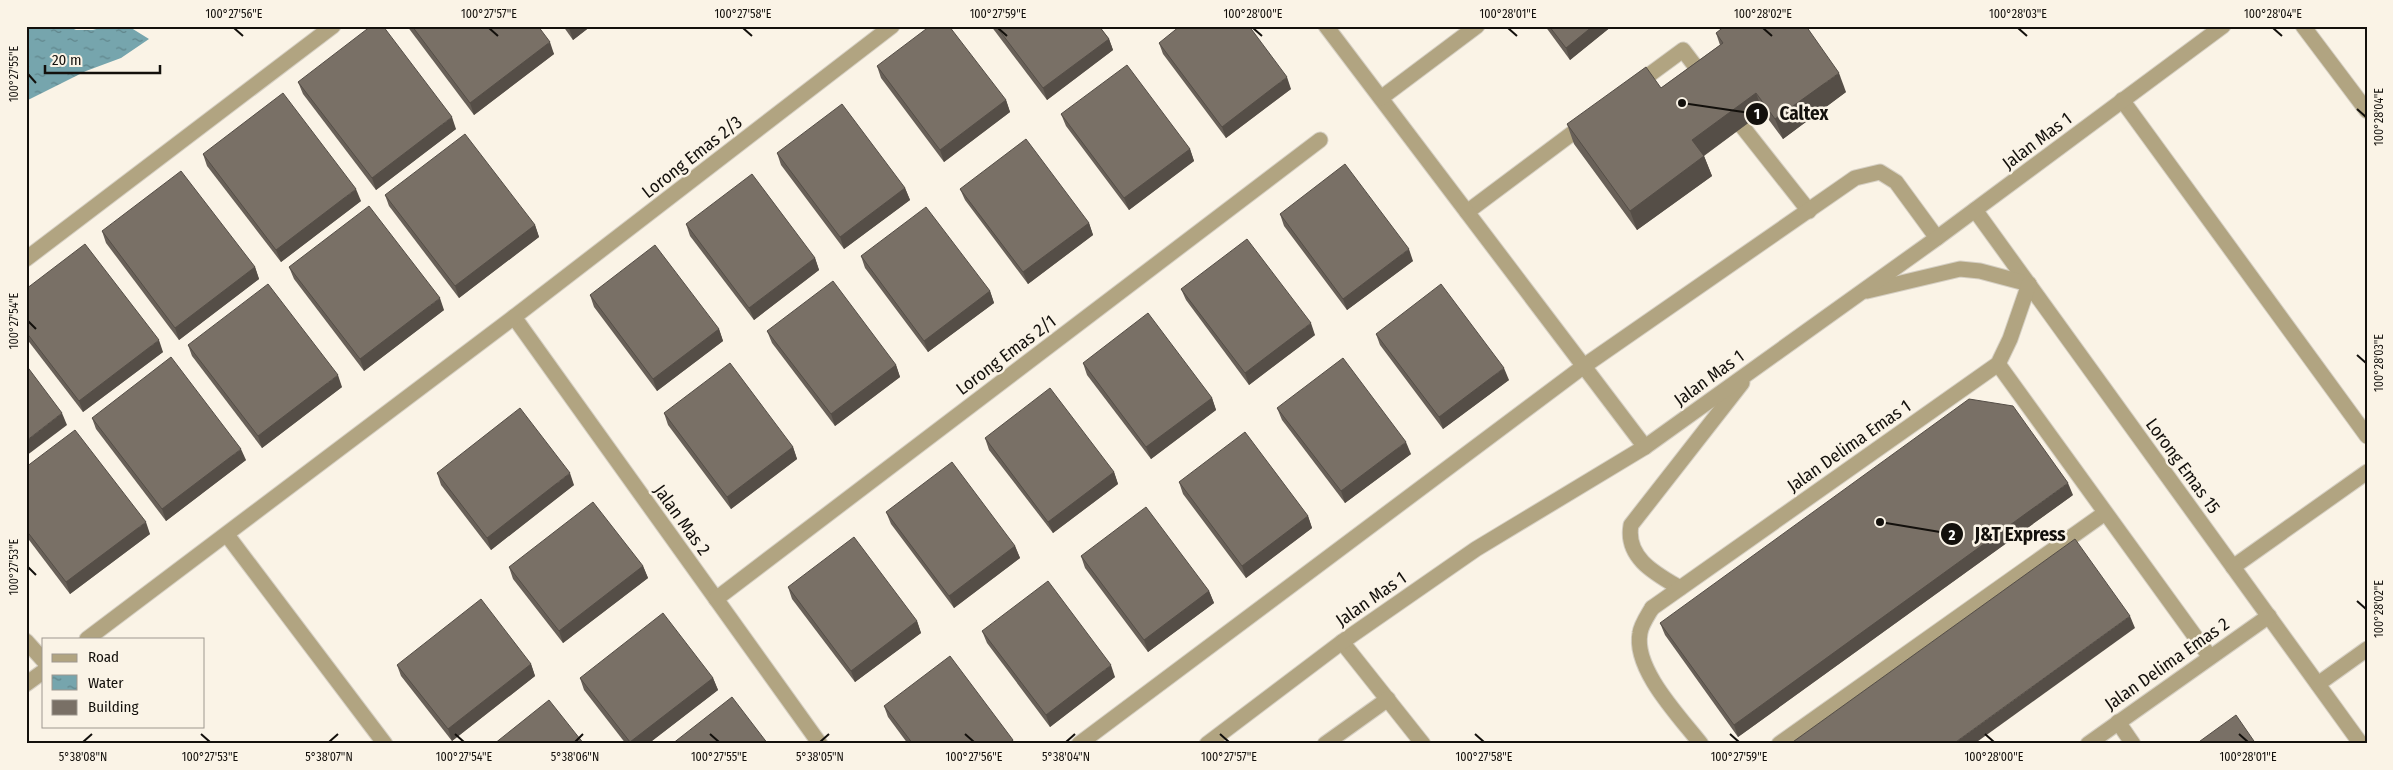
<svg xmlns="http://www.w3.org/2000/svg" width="2393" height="770" font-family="'Fira Sans Condensed',sans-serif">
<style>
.water{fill:url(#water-ripples)}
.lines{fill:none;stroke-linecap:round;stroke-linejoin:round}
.service-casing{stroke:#d5cfc3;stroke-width:17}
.minor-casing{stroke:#d5cfc3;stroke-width:17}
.service{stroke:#b1a481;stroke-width:15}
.minor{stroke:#b1a481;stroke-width:15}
.wall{fill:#686058}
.shaded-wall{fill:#554e47}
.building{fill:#797066;stroke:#554e47}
.ticks{fill:none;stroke:#13100c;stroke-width:2}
.labels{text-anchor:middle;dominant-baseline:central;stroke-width:5;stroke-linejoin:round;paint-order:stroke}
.street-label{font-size:18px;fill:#13100c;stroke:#faf3e6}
.leader{fill:none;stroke:#13100c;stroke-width:2}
.callout-dot{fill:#13100c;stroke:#faf3e6;stroke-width:2}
.mark-label{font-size:15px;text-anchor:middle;font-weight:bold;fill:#fff}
.callout-label{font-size:19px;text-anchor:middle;font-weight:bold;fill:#13100c;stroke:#faf3e6;stroke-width:5;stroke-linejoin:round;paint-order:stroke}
.neatline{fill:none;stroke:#13100c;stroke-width:2}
.ticks-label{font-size:12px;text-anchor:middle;fill:#13100c}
</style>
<defs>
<pattern id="water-ripples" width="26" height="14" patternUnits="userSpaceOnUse" patternTransform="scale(1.25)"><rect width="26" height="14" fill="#76a5ad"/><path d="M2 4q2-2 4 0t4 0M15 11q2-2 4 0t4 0" fill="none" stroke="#60858b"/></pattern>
</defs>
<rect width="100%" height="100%" fill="#faf3e6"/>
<polygon class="water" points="26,26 67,26 76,30 93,30 106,26 128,26 149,39 121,58 86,71 26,101"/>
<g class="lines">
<defs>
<g id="service">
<polyline points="1634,86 1683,50 1705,79"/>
<polyline points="2122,100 2367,436"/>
<polyline points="1730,111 1809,211"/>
<polyline points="1467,212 1586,123"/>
<polyline points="2233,567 2367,472"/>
<path d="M1652,608C1648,615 1641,625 1640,633C1633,669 1680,717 1701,744"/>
<polyline points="2118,722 2133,744"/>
<polyline points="1779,744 2105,513"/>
</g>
<g id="minor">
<polyline points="1326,26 1645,447"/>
<polyline points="2303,26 2367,111"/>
<polyline points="1381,98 1477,26"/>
<polyline points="1975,210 2361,744"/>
<polyline points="26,259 333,26"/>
<polyline points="1867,291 1960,269 1980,271 2029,284"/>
<polyline points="514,317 820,744"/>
<polyline points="1998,364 2210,657"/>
<polyline points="227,535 385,744"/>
<path d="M1680,588C1656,574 1625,558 1631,525L1742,383"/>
<polyline points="716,599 1320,140"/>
<polyline points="1652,608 1998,364 2010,339 2029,284"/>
<polyline points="87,639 514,317 892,26"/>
<polyline points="26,641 44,661"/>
<polyline points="1342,642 1423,744"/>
<polyline points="26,684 44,671"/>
<polyline points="2318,684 2367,649"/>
<polyline points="1079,744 1584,366 1855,178 1880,172 1896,182 1937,238"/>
<polyline points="1207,744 1342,642 1476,549 1645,447 1937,238 2223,26"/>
<polyline points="1325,744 1388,699"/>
<polyline points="2088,744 2269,616"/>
</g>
</defs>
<use href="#service" class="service-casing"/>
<use href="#minor" class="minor-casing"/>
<use href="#service" class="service"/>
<use href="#minor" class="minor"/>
</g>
<g class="wall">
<polygon points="407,26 538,26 554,54 474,115"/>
<polygon points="563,26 591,26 573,40"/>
<polygon points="991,26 1099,26 1109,39 1113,50 1047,100"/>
<polygon points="1545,26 1612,26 1570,60"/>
<polygon points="1716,33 1846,92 1783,139 1763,112 1704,156 1712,176 1637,230 1574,144 1567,124 1661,88 1720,45"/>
<polygon points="1159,43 1291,89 1226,138 1163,54"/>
<polygon points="877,66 1006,100 1010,112 944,162 881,78"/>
<polygon points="298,82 456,129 376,190 303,94"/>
<polygon points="1061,114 1190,149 1194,161 1129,210 1066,126"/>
<polygon points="777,153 905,188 910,200 844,249 781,165"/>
<polygon points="203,154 361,201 281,262 207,166"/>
<polygon points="960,189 1089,223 1093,235 1028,284 965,200"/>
<polygon points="385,195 535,225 539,237 459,298 389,206"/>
<polygon points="1280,214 1413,261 1347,310 1284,226"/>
<polygon points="686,224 815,258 819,270 754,320 690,236"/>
<polygon points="102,231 255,267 259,279 179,340 106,243"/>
<polygon points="861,256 990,291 994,303 928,352 865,268"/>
<polygon points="289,267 444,310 364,371 294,279"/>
<polygon points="26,289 163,352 83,412 26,338"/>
<polygon points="1181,289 1315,335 1249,385 1186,300"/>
<polygon points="590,295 719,329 723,341 657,391 594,307"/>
<polygon points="767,331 896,365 900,377 835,426 772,343"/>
<polygon points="1376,334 1509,380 1443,429 1380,345"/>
<polygon points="188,345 342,387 262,448 192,356"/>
<polygon points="1083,363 1212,398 1216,410 1151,459 1087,375"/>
<polygon points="1277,408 1411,454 1345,503 1282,420"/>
<polygon points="664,413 793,447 797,459 731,509 668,425"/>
<polygon points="92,418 246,460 166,521 96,429"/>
<polygon points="985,438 1114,472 1118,484 1053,533 989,450"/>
<polygon points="26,467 150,534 70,594 26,536"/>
<polygon points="437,473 574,485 491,550 441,485"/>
<polygon points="1179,482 1308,516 1312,528 1246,578 1183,494"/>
<polygon points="2073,495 1738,737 1665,635 1660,623"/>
<polygon points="886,512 1015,546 1020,558 954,608 891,524"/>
<polygon points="1081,556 1209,591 1214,603 1148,652 1085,568"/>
<polygon points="643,566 648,578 563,643 513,579 509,567"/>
<polygon points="788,587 917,621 921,633 855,682 792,599"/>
<polygon points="982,631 1115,677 1050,727 987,643"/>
<polygon points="531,664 535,676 452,741 401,676 397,665"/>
<polygon points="580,678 713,678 718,690 648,744 626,744 584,690"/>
<polygon points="884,706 1013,740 1014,744 908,744 888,717"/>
</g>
<g class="shaded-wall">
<polygon points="571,26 591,26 573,40 569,28"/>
<polygon points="1593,26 1612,26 1570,60 1566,48"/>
<polygon points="1109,39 1113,50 1047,100 1043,88"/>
<polygon points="550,42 554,54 474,115 470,103"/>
<polygon points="1839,73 1846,92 1783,139 1775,119"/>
<polygon points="1287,77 1291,89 1226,138 1222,127"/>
<polygon points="1756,93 1763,112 1699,159 1692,140"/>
<polygon points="1006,100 1010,112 944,162 940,150"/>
<polygon points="452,117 456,129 376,190 372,178"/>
<polygon points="1190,149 1194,161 1129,210 1124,198"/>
<polygon points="1704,156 1712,176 1637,230 1630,211"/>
<polygon points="905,188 910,200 844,249 840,237"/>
<polygon points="356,189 361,201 281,262 276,250"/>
<polygon points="1089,223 1093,235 1028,284 1023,272"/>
<polygon points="535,225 539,237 459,298 455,286"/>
<polygon points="1409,249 1413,261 1347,310 1343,299"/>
<polygon points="815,258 819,270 754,320 749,308"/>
<polygon points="255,267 259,279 179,340 175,328"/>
<polygon points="990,291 994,303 928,352 924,341"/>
<polygon points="440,298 444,310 364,371 360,359"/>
<polygon points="1311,323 1315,335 1249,385 1245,373"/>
<polygon points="719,329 723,341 657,391 653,379"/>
<polygon points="159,340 163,352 83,412 79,401"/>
<polygon points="896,365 900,377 835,426 831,414"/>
<polygon points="1504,368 1509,380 1443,429 1439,417"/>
<polygon points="338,375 342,387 262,448 258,436"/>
<polygon points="1212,398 1216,410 1151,459 1146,447"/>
<polygon points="62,413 67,425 26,456 26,441"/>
<polygon points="1406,442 1411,454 1345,503 1341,491"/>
<polygon points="793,447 797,459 731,509 727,497"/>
<polygon points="241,449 246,460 166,521 162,509"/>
<polygon points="1114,472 1118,484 1053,533 1048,522"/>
<polygon points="570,473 574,485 491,550 487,538"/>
<polygon points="2068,483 2073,495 1738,737 1734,725"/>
<polygon points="1308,516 1312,528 1246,578 1242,566"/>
<polygon points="146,522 150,534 70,594 66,582"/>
<polygon points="1015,546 1020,558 954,608 949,596"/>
<polygon points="643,566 648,578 563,643 559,631"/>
<polygon points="1209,591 1214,603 1148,652 1144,640"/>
<polygon points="2130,616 2135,628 1974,744 1953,744"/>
<polygon points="917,621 921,633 855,682 851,671"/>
<polygon points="531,664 535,676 452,741 448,729"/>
<polygon points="1111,665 1115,677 1050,727 1046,715"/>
<polygon points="713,678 718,690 648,744 630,744 630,742"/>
<polygon points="1013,740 1014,744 1008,744"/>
</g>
<g class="building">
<polygon points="371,26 383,26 452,117 372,178 298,82"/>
<polygon points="412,26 538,26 550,42 470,103"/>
<polygon points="930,26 949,26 1006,100 940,150 877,66"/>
<polygon points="996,26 1099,26 1109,39 1043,88"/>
<polygon points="1180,26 1249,26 1287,77 1222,127 1159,43"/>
<polygon points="1549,26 1593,26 1566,48"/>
<polygon points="1725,26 1806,26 1839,73 1775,119 1756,93 1692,140 1704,156 1630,211 1567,124 1646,67 1661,88 1723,43 1716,33"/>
<polygon points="1127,65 1190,149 1124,198 1061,114"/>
<polygon points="283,93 356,189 276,250 203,154"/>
<polygon points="842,104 905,188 840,237 777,153"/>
<polygon points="465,134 535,225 455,286 385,195"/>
<polygon points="1026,139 1089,223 1023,272 960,189"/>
<polygon points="1345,164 1409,249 1343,299 1280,214"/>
<polygon points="181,171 255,267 175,328 102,231"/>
<polygon points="752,174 815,258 749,308 686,224"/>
<polygon points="369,206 440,298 360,359 289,267"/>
<polygon points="926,207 990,291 924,341 861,256"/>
<polygon points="1247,239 1311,323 1245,373 1181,289"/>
<polygon points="85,244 159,340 79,401 26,332 26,289"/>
<polygon points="655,245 719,329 653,379 590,295"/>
<polygon points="833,281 896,365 831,414 767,331"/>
<polygon points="268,284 338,375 258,436 188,345"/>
<polygon points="1441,284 1504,368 1439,417 1376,334"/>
<polygon points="1148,313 1212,398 1146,447 1083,363"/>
<polygon points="171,357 241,449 162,509 92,418"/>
<polygon points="1343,358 1406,442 1341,491 1277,408"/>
<polygon points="730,363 793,447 727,497 664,413"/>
<polygon points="26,365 62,413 26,441"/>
<polygon points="1050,388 1114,472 1048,522 985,438"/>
<polygon points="1969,399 2013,406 2068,483 1734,725 1660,623"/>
<polygon points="520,408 570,473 487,538 437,473"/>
<polygon points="75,430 146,522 66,582 26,530 26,467"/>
<polygon points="1245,432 1308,516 1242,566 1179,482"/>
<polygon points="952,462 1015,546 949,596 886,512"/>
<polygon points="593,502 643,566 559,631 509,567"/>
<polygon points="1146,507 1209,591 1144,640 1081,556"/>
<polygon points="854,537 917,621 851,671 788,587"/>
<polygon points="2075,539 2130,616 1953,744 1790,744"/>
<polygon points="1048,581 1111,665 1046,715 982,631"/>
<polygon points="481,599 531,664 448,729 397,665"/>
<polygon points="663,613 713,678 630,742 580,678"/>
<polygon points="950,656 1013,740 1008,744 913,744 884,706"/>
<polygon points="732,697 768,744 672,744"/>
<polygon points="549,700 584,744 494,744"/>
<polygon points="2236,715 2256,744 2196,744"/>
</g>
<path class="ticks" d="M234,28L243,36M489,28L498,36M743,28L752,36M998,28L1007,36M1253,28L1262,36M1508,28L1517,36M1763,28L1772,36M2018,28L2027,36M2273,28L2282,36M28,74L36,83M2357,109L2366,117M28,321L36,329M2357,355L2366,363M28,567L36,575M2357,601L2366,609M201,734L210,742M455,734L464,742M710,734L719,742M965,734L974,742M1220,734L1229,742M1475,734L1484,742M1730,734L1739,742M1985,734L1994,742M2239,734L2248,742M83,742L92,734M329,742L338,734M575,742L583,734M820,742L829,734M1066,742L1075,734"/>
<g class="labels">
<g class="street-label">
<text transform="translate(2037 141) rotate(-37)">Jalan Mas 1</text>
<text transform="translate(692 157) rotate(-38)">Lorong Emas 2/3</text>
<text transform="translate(1006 355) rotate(-37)">Lorong Emas 2/1</text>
<text transform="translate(1709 378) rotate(-36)">Jalan Mas 1</text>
<text transform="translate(1849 446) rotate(-35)">Jalan Delima Emas 1</text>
<text transform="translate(2183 466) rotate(54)">Lorong Emas 15</text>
<text transform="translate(682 520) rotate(54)">Jalan Mas 2</text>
<text transform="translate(1371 599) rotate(-35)">Jalan Mas 1</text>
<text transform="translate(2167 664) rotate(-35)">Jalan Delima Emas 2</text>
</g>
</g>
<path class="leader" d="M1682 103L1757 114M1880 522L1952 534"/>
<g class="callout-dot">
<circle cx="1682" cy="103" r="5"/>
<circle cx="1880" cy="522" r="5"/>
<circle cx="1757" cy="114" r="12"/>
<circle cx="1952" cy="534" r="12"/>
</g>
<g class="mark-label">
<text x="1757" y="119">1</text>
<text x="1952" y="540">2</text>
</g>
<g class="callout-label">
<text x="1804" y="120">Caltex</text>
<text x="2020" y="541">J&amp;T Express</text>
</g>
<rect width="2393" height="770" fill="none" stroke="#faf3e6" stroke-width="55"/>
<rect x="42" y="638" width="162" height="90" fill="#faf3e6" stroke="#9e988f"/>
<rect x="52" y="654" width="25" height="8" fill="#b1a481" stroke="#9e988f"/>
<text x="88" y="662" font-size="15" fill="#13100c">Road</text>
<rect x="52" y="675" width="25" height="15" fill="url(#water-ripples)" stroke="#9e988f"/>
<text x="88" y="688" font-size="15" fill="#13100c">Water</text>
<rect x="52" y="700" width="25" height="15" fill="#797066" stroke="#9e988f"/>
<text x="88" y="712" font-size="15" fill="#13100c">Building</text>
<path d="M45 65v8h115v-8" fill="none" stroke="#13100c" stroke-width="2.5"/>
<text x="52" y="65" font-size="15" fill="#13100c" stroke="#faf3e6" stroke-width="4" paint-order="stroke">20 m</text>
<rect x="28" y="28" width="2338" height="714" class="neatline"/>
<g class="ticks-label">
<text x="234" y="18">100°27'56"E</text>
<text x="489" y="18">100°27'57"E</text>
<text x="743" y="18">100°27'58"E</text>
<text x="998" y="18">100°27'59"E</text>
<text x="1253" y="18">100°28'00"E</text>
<text x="1508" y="18">100°28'01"E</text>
<text x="1763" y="18">100°28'02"E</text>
<text x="2018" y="18">100°28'03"E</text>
<text x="2273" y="18">100°28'04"E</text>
<text transform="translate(14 74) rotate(-90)" y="4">100°27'55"E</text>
<text transform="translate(2379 117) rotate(-90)" y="4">100°28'04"E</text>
<text transform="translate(14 321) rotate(-90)" y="4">100°27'54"E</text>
<text transform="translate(2379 363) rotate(-90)" y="4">100°28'03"E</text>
<text transform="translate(14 567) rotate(-90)" y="4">100°27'53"E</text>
<text transform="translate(2379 609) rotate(-90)" y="4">100°28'02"E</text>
<text x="83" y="761">5°38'08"N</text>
<text x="210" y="761">100°27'53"E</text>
<text x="329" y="761">5°38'07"N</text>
<text x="464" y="761">100°27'54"E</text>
<text x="575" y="761">5°38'06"N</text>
<text x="719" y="761">100°27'55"E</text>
<text x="820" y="761">5°38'05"N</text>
<text x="974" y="761">100°27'56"E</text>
<text x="1066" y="761">5°38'04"N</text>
<text x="1229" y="761">100°27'57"E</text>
<text x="1484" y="761">100°27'58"E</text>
<text x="1739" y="761">100°27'59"E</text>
<text x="1994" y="761">100°28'00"E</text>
<text x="2248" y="761">100°28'01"E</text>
</g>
</svg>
